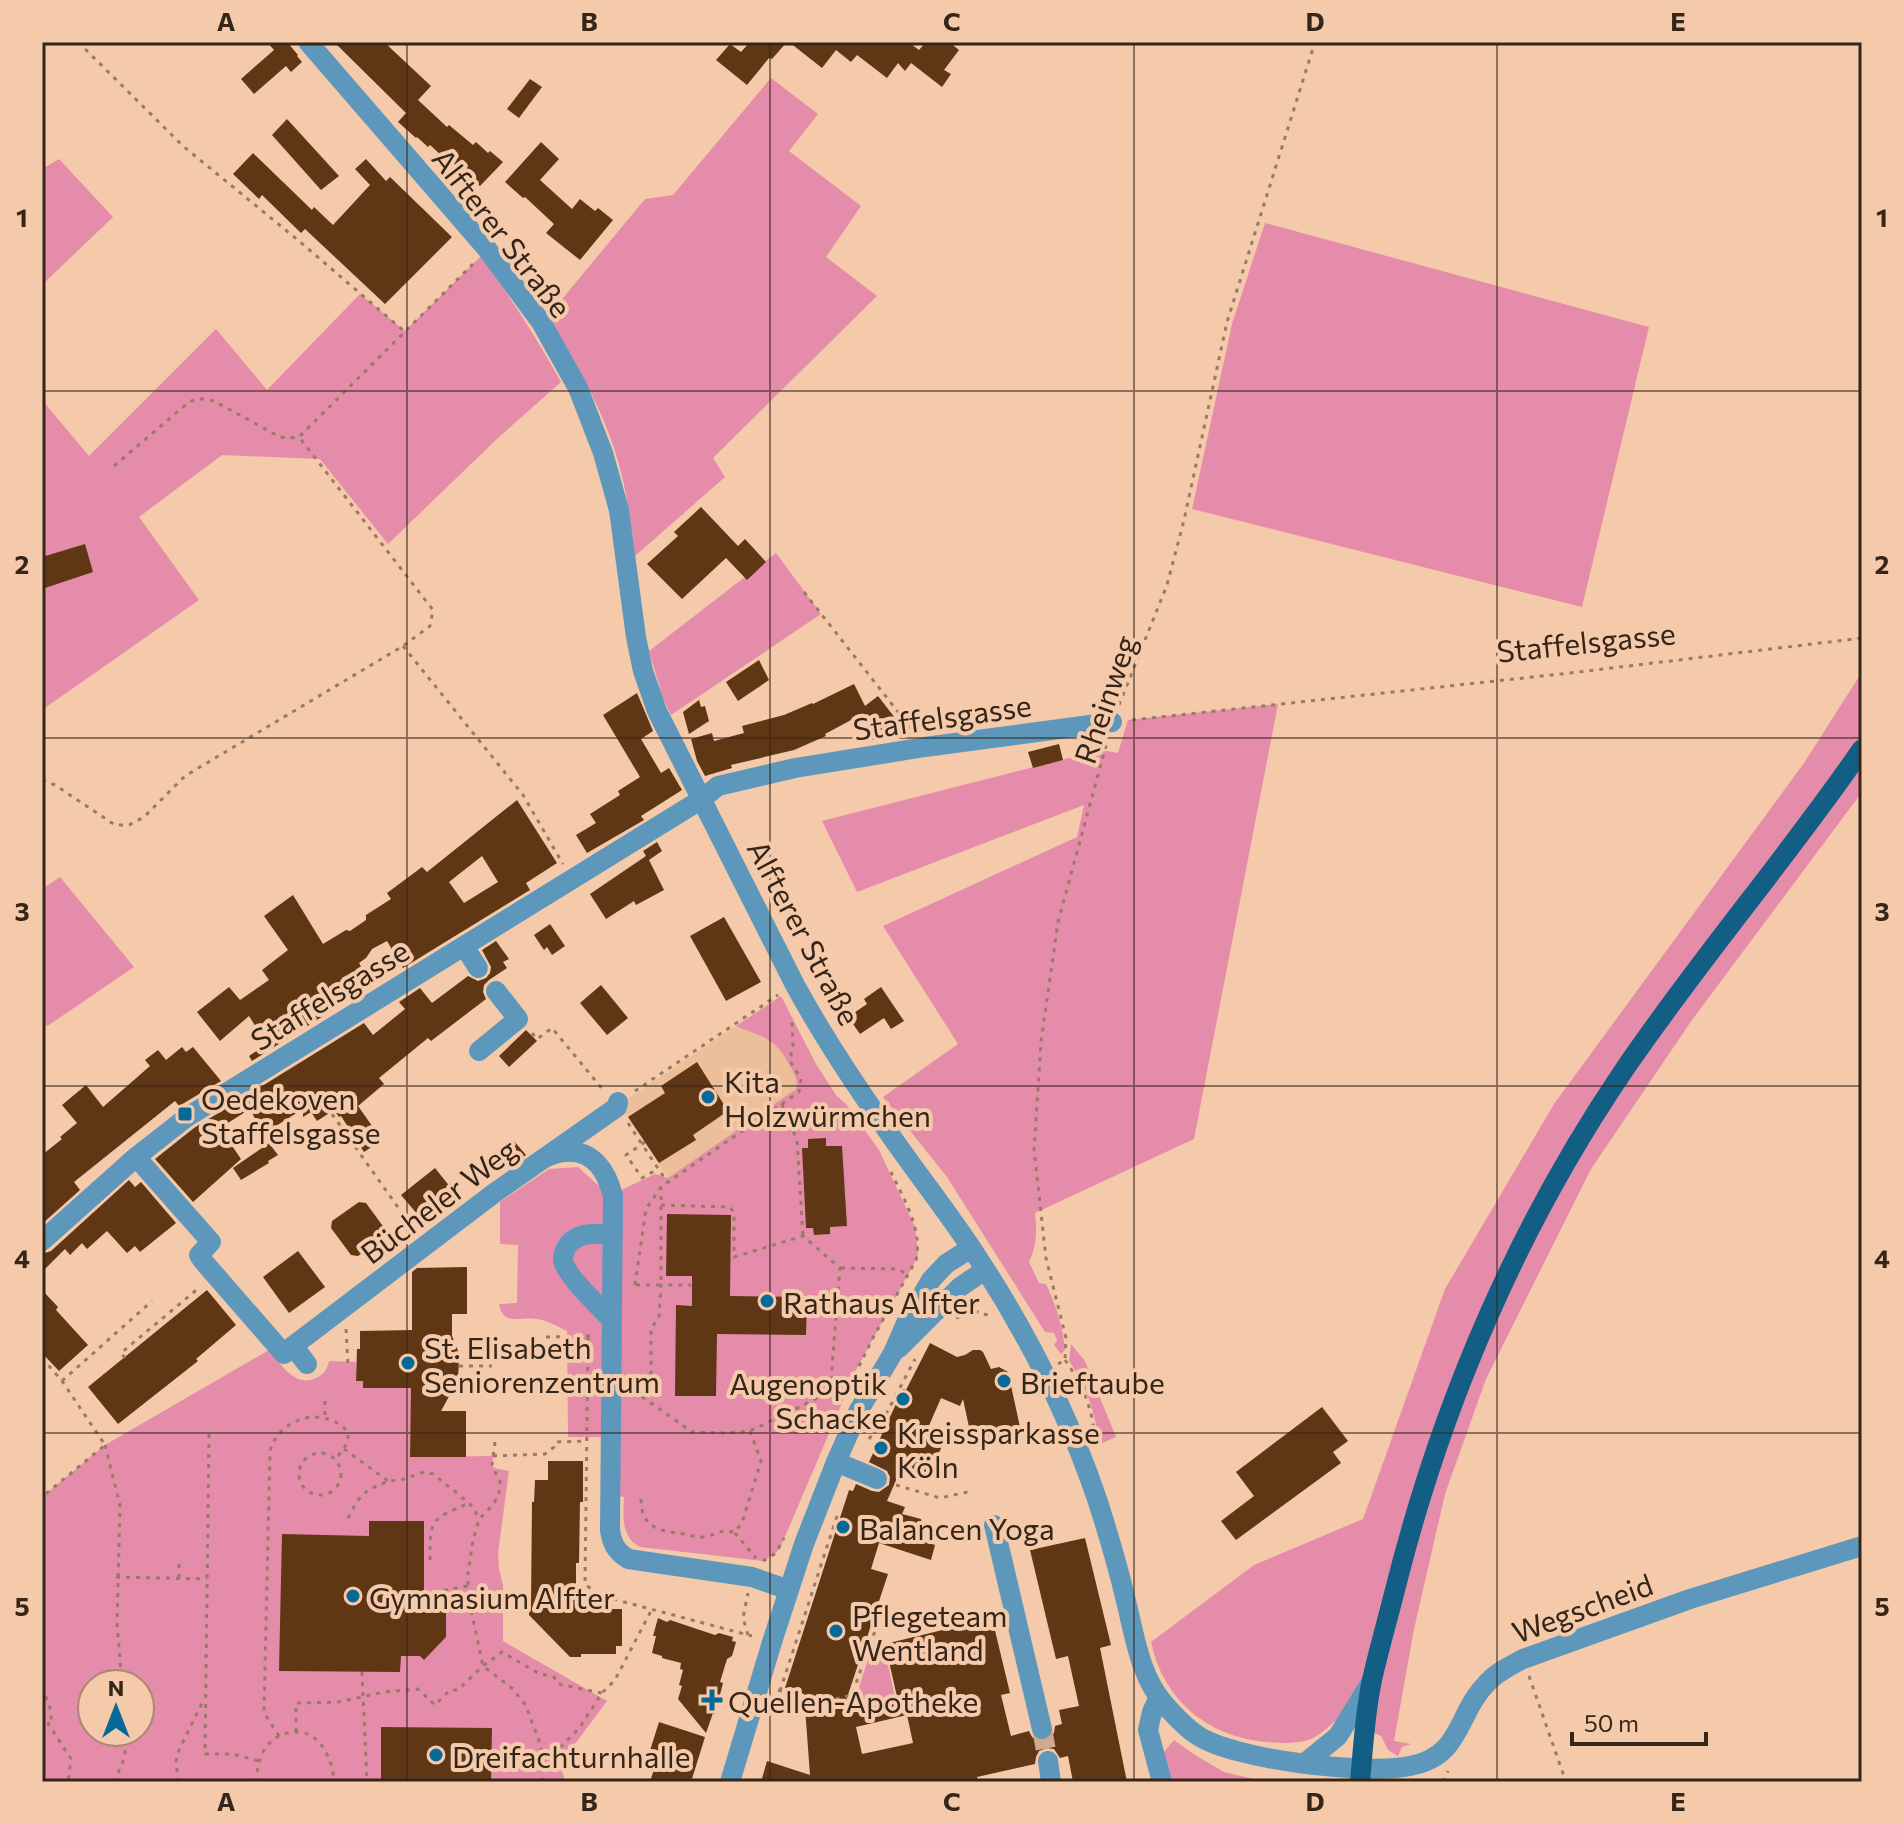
<svg xmlns="http://www.w3.org/2000/svg" width="1904" height="1824" font-family="Commissioner,sans-serif">
<style>
.built{fill:#edbe9a}
.green{fill:#e58caa;fill-rule:evenodd}
.building{fill:#5f3715;fill-rule:evenodd}
.lines{fill:none;stroke-linecap:round;stroke-linejoin:round}
.minor-tunnel{stroke:#cea98d;stroke-width:20;stroke-dasharray:20 10;stroke-linecap:butt}
.path{stroke:#997b65;stroke-width:3;stroke-dasharray:4 6;stroke-linecap:butt}
.minor{stroke:#5d97bc;stroke-width:20}
.major{stroke:#135e85;stroke-width:20}
.grid{fill:none;stroke:#36261a;stroke-width:2;stroke-opacity:0.55}
.poi-dot{fill:#076998;stroke:#f4caaa;stroke-width:3}
.labels{text-anchor:middle;dominant-baseline:central;stroke-width:8;stroke-linejoin:round;paint-order:stroke}
.street-label{font-size:30px;fill:#36261a;stroke:#f4caaa}
.poi-label{font-size:30px;fill:#36261a;stroke:#f4caaa;text-anchor:start}
.neatline{fill:none;stroke:#36261a;stroke-width:3}
.grid-label{font-size:26px;text-anchor:middle;font-weight:bold;fill:#36261a}
</style>
<rect width="100%" height="100%" fill="#f4caaa"/>
<polygon class="built" points="736,1026 775,1043 787,1058 798,1080 796,1089 668,1178 620,1104"/>
<g class="green">
<path d="M771,78L818,114L789,151L861,206L826,257L877,296L713,458L725,477L635,556C632,536 630,515 626,495C615,430 581,371 548,316L645,199L673,195Z"/>
<polygon points="59,159 113,217 42,285 42,169"/>
<polygon points="1265,223 1649,327 1582,607 1192,509 1232,324"/>
<path d="M481,256C510,297 537,338 561,382L499,437L388,544L320,459L222,455L139,517L199,600L42,710V400L89,456L216,329L267,390L360,294L405,331Z"/>
<polygon points="776,553 821,614 671,715 663,698 649,651"/>
<path d="M1862,672V792L1692,1020L1591,1169L1486,1379L1445,1494L1414,1629L1394,1741L1411,1744L1402,1747L1398,1756L1388,1750L1381,1736L1339,1718C1330,1725 1320,1736 1308,1740C1295,1744 1279,1743 1265,1742C1206,1736 1163,1699 1151,1642L1254,1565L1363,1519L1445,1289L1554,1104L1804,763Z"/>
<path d="M1278,704L1194,1139L1035,1213C1037,1231 1037,1245 1029,1262L1039,1283L1046,1284C1056,1305 1063,1327 1065,1350L1061,1354L1054,1345L1057,1340L1054,1333L1045,1332L947,1177L883,1097L958,1044L883,926L1077,837L1084,805L857,892L822,821L1093,752L1107,751L1118,753L1128,720Z"/>
<polygon points="60,877 134,967 49,1025 42,1026 42,889"/>
<path d="M781,996L816,1064L836,1095L847,1105L879,1150L915,1227L918,1253L916,1260L857,1368L781,1546L776,1553L763,1561L640,1547C621,1538 623,1515 624,1497L619,1496L605,1437H568L567,1331C558,1327 547,1320 537,1319C521,1316 503,1327 499,1304L517,1303L518,1245L500,1244V1202L549,1169L578,1167L598,1185L621,1190L655,1174L668,1178L796,1089C798,1079 795,1075 790,1066C776,1038 764,1038 736,1026Z"/>
<path d="M1071,1344L1085,1361L1116,1437L1100,1444C1095,1414 1087,1386 1069,1361Z"/>
<path d="M269,1350C281,1364 296,1390 318,1377C325,1373 327,1369 329,1361L356,1362V1380L363,1381L364,1388H389L412,1380L410,1457L493,1456L492,1465L494,1468L509,1471L498,1553L499,1569L503,1585V1641L607,1701L566,1756L562,1769L565,1782H42V1497L105,1445ZM92,1684H140V1732H92Z"/>
<polygon points="883,1642 895,1697 846,1708 844,1700 856,1697 873,1643"/>
<polygon points="1174,1740 1195,1755 1224,1772 1266,1782 1191,1782 1180,1780 1178,1782 1167,1782 1160,1757"/>
</g>
<g class="building">
<polygon points="267,42 287,42 298,55 297,56 302,62 291,72 286,66 254,94 241,79 274,50"/>
<polygon points="334,42 384,42 431,86 418,100 447,127 449,125 473,145 476,142 488,153 490,151 503,162 480,186 443,155 442,156 430,145 428,147 417,137 416,138 398,122 406,113"/>
<polygon points="750,42 787,42 772,59 769,58 747,85 716,60 730,44 741,52"/>
<polygon points="789,42 908,42 919,50 926,42 949,42 959,50 944,70 951,74 942,87 911,63 905,71 898,63 887,78 857,55 851,62 836,50 822,68"/>
<polygon points="530,79 542,87 519,118 507,109"/>
<polygon points="287,119 339,176 321,190 272,135"/>
<polygon points="541,142 559,159 540,180 572,209 580,199 595,211 598,208 613,220 580,260 546,233 554,224 525,197 523,198 505,182"/>
<polygon points="253,153 312,210 314,207 333,225 370,185 355,169 366,159 386,181 390,177 452,237 385,304 305,229 301,233 262,195 259,199 233,174"/>
<polygon points="701,507 738,546 745,539 766,562 747,580 726,558 682,599 647,564 678,536 674,532"/>
<polygon points="85,544 93,572 42,589 42,557"/>
<polygon points="759,660 769,680 738,701 726,682"/>
<polygon points="854,684 865,706 878,696 902,727 865,743 853,719 825,734 826,736 794,750 731,765 732,768 705,776 697,761 691,739 712,733 714,741 744,733 742,726 784,715 812,703 813,704"/>
<polygon points="637,693 653,731 641,739 661,773 669,768 682,790 641,816 644,820 587,853 576,835 596,823 590,814 620,795 618,791 640,777 603,715"/>
<polygon points="699,700 701,707 705,706 709,721 689,734 683,712"/>
<polygon points="1059,744 1063,760 1033,768 1028,752"/>
<path d="M517,800L557,863L526,883L530,890L403,968L387,941L372,949L366,958L359,963L367,977L366,982L369,987L252,1061L249,1056L267,1044L249,1016L220,1041L197,1012L229,987L240,1000L269,980L262,970L288,950L264,916L293,895L323,944L346,930L350,931L366,920V915L391,899L387,893L422,867L427,872ZM482,856L498,882L464,903L449,882Z"/>
<polygon points="657,842 662,851 649,860 664,890 636,905 634,901 606,919 590,894 646,856 643,851"/>
<polygon points="724,917 761,982 726,1001 690,936"/>
<polygon points="550,924 565,946 552,955 547,947 544,950 534,935"/>
<polygon points="496,941 509,959 503,962 507,968 489,980 484,985 483,992 486,999 431,1041 428,1038 379,1078 384,1084 358,1106 382,1140 364,1152 341,1116 339,1117 334,1110 317,1121 311,1112 303,1117 303,1109 263,1134 250,1109 220,1128 241,1159 193,1202 155,1159 194,1128 364,1023 373,1035 405,1009 399,1002 420,988 432,1003 468,976 478,981 486,978 490,973 491,967 482,950"/>
<polygon points="601,985 628,1018 607,1035 580,1003"/>
<polygon points="881,987 904,1021 891,1029 884,1018 860,1034 848,1017 867,1004 864,999"/>
<polygon points="526,1030 537,1041 509,1067 499,1056"/>
<polygon points="182,1047 186,1052 193,1047 221,1081 179,1106 175,1101 74,1182 80,1190 42,1224 42,1155 62,1139 60,1137 77,1123 62,1105 86,1085 103,1107 150,1066 145,1060 158,1050 166,1060"/>
<polygon points="697,1062 728,1111 693,1135 696,1140 659,1163 628,1117 665,1093 661,1086"/>
<polygon points="826,1138 826,1146 842,1146 847,1226 830,1227 830,1234 814,1235 813,1228 806,1228 802,1148 808,1148 808,1139"/>
<polygon points="514,1141 526,1155 513,1164 502,1150"/>
<polygon points="269,1143 278,1155 268,1161 269,1163 241,1180 233,1168"/>
<polygon points="435,1168 451,1188 418,1215 401,1195"/>
<polygon points="129,1180 135,1187 141,1182 176,1223 140,1252 135,1246 127,1253 107,1231 87,1249 82,1243 70,1255 65,1249 42,1272 42,1254 51,1251"/>
<polygon points="359,1202 366,1203 385,1229 384,1237 358,1256 351,1255 331,1228 332,1221"/>
<polygon points="667,1214 731,1215 730,1296 807,1297 806,1335 717,1334 716,1396 675,1396 676,1305 692,1306 692,1276 666,1276"/>
<polygon points="298,1251 325,1287 289,1313 263,1277"/>
<polygon points="467,1267 467,1314 452,1314 452,1336 458,1351 459,1358 458,1380 441,1411 466,1411 466,1457 410,1457 411,1388 363,1388 363,1381 356,1381 357,1349 360,1349 360,1331 412,1330 412,1272 417,1268"/>
<polygon points="42,1290 58,1307 56,1310 88,1345 59,1371 42,1353"/>
<polygon points="207,1290 236,1325 196,1359 198,1361 118,1424 88,1387"/>
<path d="M930,1343L957,1357L965,1355L973,1350H980L983,1352L991,1369L999,1367L1008,1372L1020,1427L1014,1435L995,1439L994,1435L981,1439L979,1426L969,1427L963,1399L960,1406L941,1398L924,1437L942,1446L928,1478L922,1481L900,1471L887,1501L905,1507L902,1514L921,1519L926,1542L935,1545L931,1560L879,1543L871,1569L888,1574L842,1713L898,1701L885,1644L992,1618L1010,1693L1001,1695L1011,1736L1029,1731L1032,1737L1038,1741L1044,1742L1050,1739L1054,1733L1055,1726L1062,1724L1059,1710L1079,1706L1068,1656L1056,1659L1030,1550L1085,1538L1111,1645L1100,1648L1127,1782H1073L1068,1756L1060,1758L1054,1749L1047,1748L1039,1751L1036,1757L1035,1764L977,1777L978,1782H761L767,1761L810,1775L804,1694L785,1688L849,1490L853,1491L856,1484L872,1491L879,1492L889,1485L890,1477L887,1471L869,1462L903,1389L906,1390ZM907,1715L913,1743L862,1754L856,1727Z"/>
<polygon points="1322,1407 1348,1441 1333,1452 1341,1463 1236,1540 1221,1521 1254,1496 1236,1472"/>
<polygon points="548,1461 583,1461 583,1502 580,1502 579,1563 576,1563 576,1588 597,1609 622,1609 622,1646 616,1646 616,1654 581,1654 581,1657 570,1657 529,1615 529,1604 531,1604 532,1502 534,1502 535,1480 548,1480"/>
<polygon points="369,1521 424,1521 424,1604 446,1604 446,1637 424,1660 420,1656 401,1656 400,1672 279,1671 282,1534 369,1536"/>
<polygon points="658,1618 667,1622 670,1620 715,1635 719,1633 733,1637 732,1641 736,1642 732,1656 727,1659 720,1682 723,1683 715,1714 713,1713 706,1733 678,1699 682,1686 679,1685 683,1670 680,1669 681,1663 662,1658 662,1656 652,1653 656,1636 653,1636"/>
<polygon points="659,1722 705,1737 691,1782 650,1782 657,1760 648,1757"/>
<polygon points="381,1727 492,1728 491,1782 381,1782"/>
</g>
<g class="lines">
<polyline class="minor-tunnel" points="1042,1729 1048,1761"/>
<g class="path">
<polyline points="78,42 183,146 299,241 404,331"/>
<path d="M114,466L189,402C199,398 206,398 216,402L280,437L289,438L299,437L473,264"/>
<polyline points="804,592 913,731"/>
<polyline points="403,646 523,795 563,864"/>
<polyline points="1119,705 1167,585 1184,520 1227,322 1315,42"/>
<polyline points="1132,720 1570,673 1862,638"/>
<polyline points="42,780 55,785 115,825 129,825 144,817 185,776 403,646 430,626 433,610 299,437"/>
<polyline points="532,1033 537,1039 552,1028 604,1091"/>
<polyline points="635,1091 778,995"/>
<polyline points="782,1104 797,1140 803,1236"/>
<polyline points="332,1114 414,1230"/>
<polyline points="628,1123 667,1182"/>
<polyline points="645,1142 626,1155 642,1178 658,1169"/>
<polyline points="661,1205 730,1207 734,1213 734,1257 803,1236 840,1268 830,1392 750,1431 726,1433 692,1432 641,1396 651,1384 651,1328 659,1318 661,1285 691,1285"/>
<polyline points="841,1268 898,1269 908,1275"/>
<polyline points="635,1285 646,1209 661,1187 799,1092 801,1079 790,1061 793,1044 792,1022"/>
<polyline points="636,1285 661,1285 661,1187"/>
<path d="M968,1303C976,1312 980,1316 992,1314"/>
<polyline points="956,1318 976,1312"/>
<polyline points="346,1329 348,1365"/>
<polyline points="546,1337 590,1336"/>
<polyline points="588,1337 585,1584 598,1595 752,1636"/>
<polyline points="42,1358 62,1381 105,1445 42,1497"/>
<polyline points="125,1358 121,1353 200,1287"/>
<path d="M1065,1360C1080,1381 1092,1406 1094,1432"/>
<polyline points="1058,1364 1065,1360 1066,1338 1046,1258 1034,1149 1041,1042 1058,922 1107,742"/>
<polyline points="459,1366 492,1366"/>
<polyline points="62,1381 152,1301"/>
<path d="M850,1384L874,1336L916,1260C923,1229 903,1198 890,1170"/>
<polyline points="830,1392 840,1404"/>
<polyline points="325,1401 325,1419"/>
<polyline points="750,1431 761,1461 742,1523 734,1532 756,1558"/>
<polyline points="209,1434 205,1754 233,1754 259,1761"/>
<polyline points="869,1439 883,1420 915,1359"/>
<polyline points="495,1442 492,1465 500,1482 500,1490 494,1504 479,1519 473,1540 468,1573 468,1596 483,1666 513,1689 526,1706 541,1746 542,1782"/>
<polyline points="105,1445 120,1505 117,1623 122,1684"/>
<polyline points="344,1449 388,1481"/>
<circle cx="320" cy="1474" r="21"/>
<polyline points="493,1456 545,1454 554,1447 556,1442 587,1441"/>
<polyline points="896,1485 940,1498 972,1491"/>
<path d="M641,1499C641,1528 659,1531 684,1534C690,1535 697,1538 703,1537C717,1536 715,1529 734,1532"/>
<polyline points="348,1518 357,1501 368,1490 388,1481 401,1480 424,1472 433,1474 458,1494 473,1507 479,1519"/>
<path d="M430,1560C430,1517 431,1520 469,1503"/>
<polyline points="763,1561 776,1553 784,1538"/>
<polyline points="116,1577 207,1579"/>
<polyline points="179,1578 179,1562"/>
<polyline points="434,1592 468,1586"/>
<polyline points="748,1635 743,1618 748,1593"/>
<polyline points="362,1672 367,1782"/>
<polyline points="1529,1676 1566,1782"/>
<polyline points="42,1687 50,1708 52,1724"/>
<polyline points="778,1690 819,1703 852,1695 871,1640 884,1613"/>
<polyline points="780,1691 837,1516"/>
<polyline points="42,1714 71,1759 68,1782"/>
<polyline points="296,1732 296,1703 338,1702 384,1692 418,1689 435,1705 450,1690 458,1690 483,1666 502,1652 538,1673 554,1677 558,1684 602,1693"/>
<path d="M279,1736L264,1713L270,1451C279,1417 325,1405 348,1432C349,1445 343,1450 335,1459"/>
<polyline points="542,1756 563,1745 580,1727 602,1693 615,1680 652,1609"/>
<polyline points="114,1782 125,1757 125,1732"/>
<polyline points="178,1782 176,1761 179,1750 204,1699"/>
<path d="M256,1782C257,1770 259,1756 267,1746C272,1739 281,1734 289,1733C318,1726 333,1758 334,1782"/>
<polyline points="1444,1782 1448,1771"/>
</g>
<g class="minor">
<path d="M308,42L487,249L541,322L578,388L603,453L619,510L636,637L643,671L657,711L795,985C820,1031 848,1074 878,1117C908,1162 942,1204 972,1249C1024,1327 1067,1411 1097,1499C1108,1533 1118,1567 1126,1601C1135,1637 1140,1677 1165,1705C1174,1715 1186,1728 1197,1735C1233,1760 1366,1775 1410,1766C1463,1756 1456,1714 1487,1683C1497,1672 1510,1666 1523,1659L1690,1599L1862,1546"/>
<polyline points="464,946 478,968"/>
<polyline points="479,1051 518,1019 496,991"/>
<polyline points="136,1157 211,1242 199,1255 203,1261 284,1354 293,1346"/>
<path d="M546,1157C552,1155 559,1152 565,1152C593,1149 607,1172 613,1196L610,1530C612,1544 616,1551 628,1559L752,1577L789,1590"/>
<polyline points="42,1241 136,1157 187,1117 702,799 718,786 795,768 925,747 1112,722"/>
<path d="M612,1320C601,1309 564,1273 563,1260C562,1257 565,1251 566,1248C576,1231 595,1234 612,1234"/>
<polyline points="899,1348 960,1287 985,1270"/>
<polyline points="307,1364 293,1346 493,1194 617,1107 618,1102"/>
<polyline points="836,1462 877,1479"/>
<polyline points="994,1525 1042,1729"/>
<polyline points="1159,1697 1152,1712 1148,1730 1162,1782"/>
<polyline points="1048,1761 1051,1782"/>
<polyline points="1305,1763 1338,1736 1370,1684"/>
<polyline points="730,1782 772,1642 804,1544 836,1462 859,1410 893,1353 907,1321 931,1280 946,1264 971,1248"/>
</g>
<path class="major" d="M1360,1782C1363,1749 1365,1712 1372,1680C1379,1649 1388,1618 1396,1586C1442,1403 1518,1226 1624,1070C1699,960 1786,859 1862,749"/>
</g>
<path class="grid" d="M407,42V1782M770,42V1782M1134,42V1782M1497,42V1782M42,391H1862M42,738H1862M42,1086H1862M42,1433H1862"/>
<g class="poi-dot">
<circle cx="708" cy="1097" r="8"/>
<rect x="177" y="1106" width="16" height="16" rx="4"/>
<circle cx="767" cy="1301" r="8"/>
<circle cx="408" cy="1363" r="8"/>
<circle cx="1004" cy="1381" r="8"/>
<circle cx="903" cy="1399" r="8"/>
<circle cx="881" cy="1448" r="8"/>
<circle cx="843" cy="1527" r="8"/>
<circle cx="353" cy="1596" r="8"/>
<circle cx="836" cy="1631" r="8"/>
<path d="M708 1688h8v8h8v8h-8v8h-8v-8h-8v-8h8z"/>
<circle cx="436" cy="1755" r="8"/>
</g>
<g class="labels">
<g class="street-label">
<text transform="translate(503 232) rotate(52)">Alfterer Straße</text>
<text transform="translate(1586 641) rotate(-6)">Staffelsgasse</text>
<text transform="translate(1104 699) rotate(-71)">Rheinweg</text>
<text transform="translate(942 716) rotate(-8)">Staffelsgasse</text>
<text transform="translate(805 932) rotate(62)">Alfterer Straße</text>
<text transform="translate(329 994) rotate(-32)">Staffelsgasse</text>
<text transform="translate(438 1200) rotate(-37)">Bücheler Weg</text>
<text transform="translate(1582 1607) rotate(-20)">Wegscheid</text>
</g>
<g class="poi-label">
<text x="724" y="1080">Kita<tspan x="724" dy="34">Holzwürmchen</tspan></text>
<text x="201" y="1097">Oedekoven<tspan x="201" dy="34">Staffelsgasse</tspan></text>
<text x="783" y="1301">Rathaus Alfter</text>
<text x="424" y="1346">St. Elisabeth<tspan x="424" dy="34">Seniorenzentrum</tspan></text>
<text x="1020" y="1381">Brieftaube</text>
<text x="887" y="1382" text-anchor="end">Augenoptik<tspan x="887" dy="34">Schacke</tspan></text>
<text x="897" y="1431">Kreissparkasse<tspan x="897" dy="34">Köln</tspan></text>
<text x="859" y="1527">Balancen Yoga</text>
<text x="369" y="1596">Gymnasium Alfter</text>
<text x="852" y="1614">Pflegeteam<tspan x="852" dy="34">Wentland</tspan></text>
<text x="728" y="1700">Quellen-Apotheke</text>
<text x="452" y="1755">Dreifachturnhalle</text>
</g>
</g>
<rect width="1904" height="1824" fill="none" stroke="#f4caaa" stroke-width="88"/>
<g transform="translate(116 1708)"><circle r="38" fill="#f4caaa" stroke="#a88870" stroke-width="2"/>
<path d="M0-6L14 30L0 20L-14 30Z" fill="#076998"/>
<text y="-12" font-size="22" font-weight="bold" text-anchor="middle" fill="#36261a">N</text>
</g>
<path d="M1572 1732v12h134v-12" fill="none" stroke="#36261a" stroke-width="4"/>
<text x="1584" y="1732" font-size="24" fill="#36261a" stroke="#f4caaa" stroke-width="6" paint-order="stroke">50 m</text>
<rect x="44" y="44" width="1816" height="1736" class="neatline"/>
<g class="grid-label">
<text x="226" y="31">A</text>
<text x="589" y="31">B</text>
<text x="952" y="31">C</text>
<text x="1315" y="31">D</text>
<text x="1678" y="31">E</text>
<text x="22" y="227">1</text>
<text x="1882" y="227">1</text>
<text x="22" y="574">2</text>
<text x="1882" y="574">2</text>
<text x="22" y="921">3</text>
<text x="1882" y="921">3</text>
<text x="22" y="1268">4</text>
<text x="1882" y="1268">4</text>
<text x="22" y="1616">5</text>
<text x="1882" y="1616">5</text>
<text x="226" y="1811">A</text>
<text x="589" y="1811">B</text>
<text x="952" y="1811">C</text>
<text x="1315" y="1811">D</text>
<text x="1678" y="1811">E</text>
</g>
</svg>
